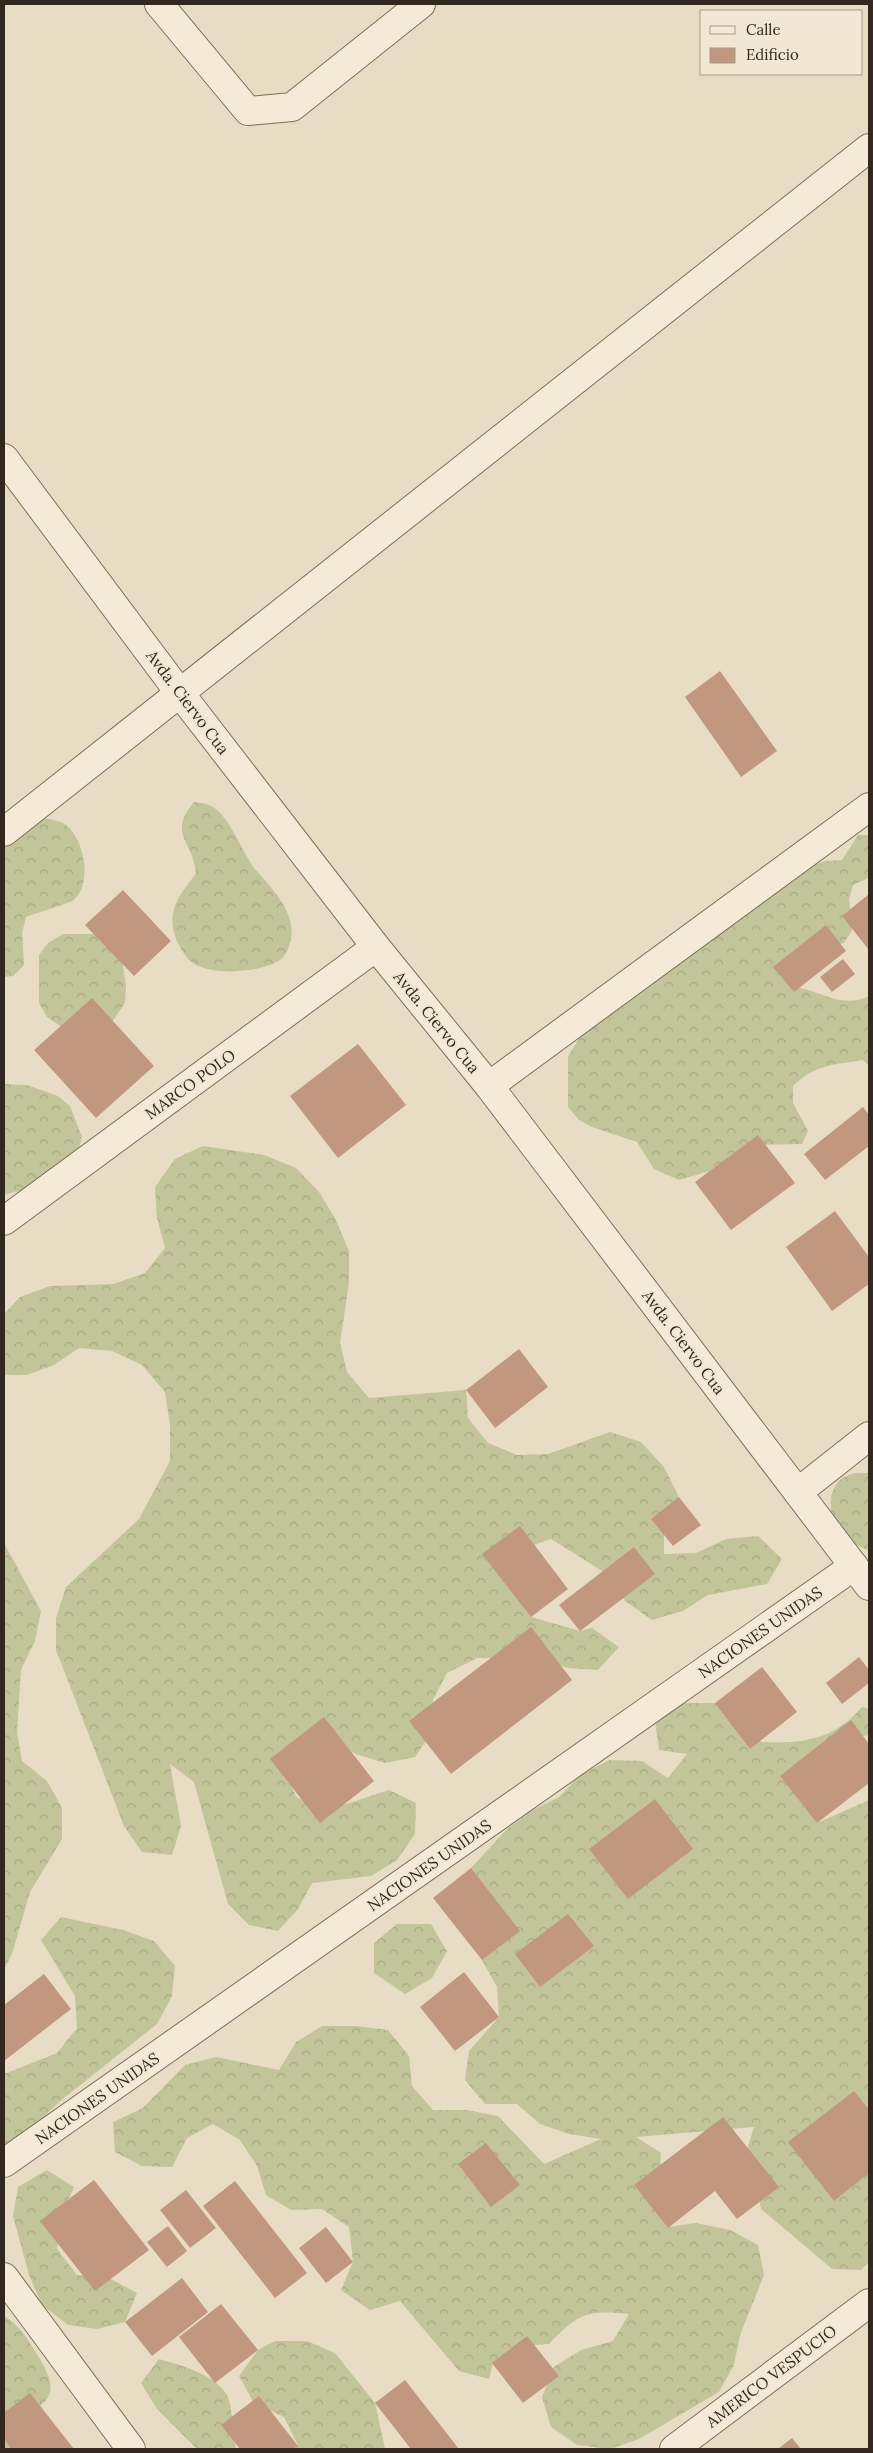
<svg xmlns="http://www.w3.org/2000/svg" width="873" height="2453" font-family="Lora,serif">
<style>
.forest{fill:url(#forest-crowns)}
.building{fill:#c2977f}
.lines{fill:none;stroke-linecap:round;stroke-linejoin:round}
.street-casing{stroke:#816e5d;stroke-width:30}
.street{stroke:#f4ead7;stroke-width:28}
.labels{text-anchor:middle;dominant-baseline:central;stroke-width:4.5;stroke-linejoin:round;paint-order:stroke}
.street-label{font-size:16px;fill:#33281f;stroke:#f1e7d3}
</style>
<defs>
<pattern id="forest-crowns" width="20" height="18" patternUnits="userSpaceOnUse" patternTransform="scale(1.25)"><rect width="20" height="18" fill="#c2c59a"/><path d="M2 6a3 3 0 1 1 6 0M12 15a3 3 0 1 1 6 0" fill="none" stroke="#a7a984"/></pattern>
</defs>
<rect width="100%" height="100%" fill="#e8dcc5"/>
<g class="forest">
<path d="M194,802C199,803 205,803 209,805C228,812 242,852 255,869C269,885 288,904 291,925C293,936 289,954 280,960C261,973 206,977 189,960C184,955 180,947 177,941C171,929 171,913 177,901C182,891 190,882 196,873C193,840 167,834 194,802Z"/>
<path d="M17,818C31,819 54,816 66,825C84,839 93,883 74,900C70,903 36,913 26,917L22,933L24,965L13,976L4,977V824Z"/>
<path d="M858,835H869V878L853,885L849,899L852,930L844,943L813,951L797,987C824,992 842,1009 869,996V1066L863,1060C834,1065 815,1064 793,1086V1103L808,1131L802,1144L747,1145L710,1171L679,1180L654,1169L637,1142L592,1127L579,1120L568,1107V1056L604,1000L794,871L826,861L842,860Z"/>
<polygon points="63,934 97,934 121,954 126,986 125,1003 107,1029 79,1039 47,1017 39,1003 39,955 48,943"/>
<polygon points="4,1084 27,1085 58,1096 70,1106 82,1137 78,1152 29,1188 4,1195"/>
<polygon points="203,1146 264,1155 296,1168 319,1192 335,1218 349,1251 349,1283 340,1343 347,1372 369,1398 466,1390 468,1418 488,1443 517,1455 548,1454 610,1432 641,1442 664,1467 679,1497 664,1523 664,1554 696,1553 726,1539 758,1536 782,1559 767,1584 708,1595 683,1611 652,1620 625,1601 607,1574 551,1539 522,1549 524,1584 531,1617 580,1631 592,1628 619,1647 598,1670 568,1668 539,1659 477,1658 447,1673 433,1700 432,1732 415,1757 385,1763 356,1754 329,1739 284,1767 296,1797 328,1810 389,1790 416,1803 415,1834 397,1860 371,1876 312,1883 298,1909 278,1931 249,1925 228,1904 194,1782 170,1764 181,1826 172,1855 142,1852 124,1826 56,1650 56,1618 66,1587 139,1519 170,1461 170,1425 165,1392 142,1365 112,1351 79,1348 54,1365 27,1375 4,1375 4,1314 20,1297 50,1286 113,1284 145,1273 165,1248 157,1218 155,1187 175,1159"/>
<path d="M854,1473H869V1551C862,1547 851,1543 845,1537C830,1523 824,1496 840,1480C843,1477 849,1475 854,1473Z"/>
<polygon points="4,1543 41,1611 35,1641 21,1670 17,1732 22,1761 47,1781 62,1808 62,1839 30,1892 12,1954 4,1970"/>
<path d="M683,1703H715L746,1712L761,1742C802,1744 834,1740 862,1707L869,1709V1735L840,1740L808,1792L817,1823L869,1800V2262L861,2270L832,2269L761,2209L748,2146L754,2127L636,2137L661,2153L658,2215L667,2227L696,2223L730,2230L758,2245L764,2275L740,2335L734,2365L719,2392L639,2439L610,2449L577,2445L551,2427L542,2397L554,2367L581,2350L613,2341L629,2314C587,2310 579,2313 549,2344L518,2346L493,2363L489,2379L459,2371L400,2301L370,2310L341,2290L353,2262L349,2227L322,2209L291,2210L266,2195L257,2166L240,2140L213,2124L187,2138L172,2167L142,2166L115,2152L113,2122L143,2108L185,2065L216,2057L279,2070L296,2042L322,2026H356L388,2030L409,2056L412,2086L433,2110H467L498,2116L544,2164L601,2139L569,2134L540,2124L517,2104H485L465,2080L469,2051L499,2017L497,1987L482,1960L476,1928L471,1868L507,1829L531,1811L559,1797L581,1774L610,1760L642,1761L668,1778L687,1754L659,1750L655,1721Z"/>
<polygon points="61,1917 123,1930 154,1941 175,1966 172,1996 157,2024 59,2102 12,2148 4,2151 4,2074 57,2053 77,2028 75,1996 41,1940"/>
<polygon points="397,1924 431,1924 447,1951 432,1978 405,1994 374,1973 374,1943"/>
<polygon points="47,2170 74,2187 62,2215 57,2249 77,2275 109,2278 137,2293 125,2322 97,2329 68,2325 42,2305 29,2275 13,2216 18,2187"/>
<path d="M4,2316C20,2325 27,2339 37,2354C53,2381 61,2399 26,2413L17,2440L23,2449H4Z"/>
<polygon points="275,2341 307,2341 335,2353 375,2403 385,2449 292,2449 298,2445 284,2417 254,2403 239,2376 258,2350"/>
<path d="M159,2359C180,2365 215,2374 227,2395C232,2402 234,2439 236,2449H197L157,2409L141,2383Z"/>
</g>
<g class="building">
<polygon points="720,671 777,751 741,777 685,697"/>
<polygon points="123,890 171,941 134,976 85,925"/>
<polygon points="869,894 869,950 842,916"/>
<polygon points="826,925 846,951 794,992 773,967"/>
<polygon points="843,959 855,974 832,992 820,977"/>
<polygon points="92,998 154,1066 96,1118 34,1050"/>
<polygon points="358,1044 406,1105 338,1158 290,1096"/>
<polygon points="863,1107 869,1115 869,1146 825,1180 804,1154"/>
<polygon points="758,1135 795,1183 731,1230 695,1182"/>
<polygon points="835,1211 869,1257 869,1284 832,1311 786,1247"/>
<polygon points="519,1349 548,1387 495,1428 466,1390"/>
<polygon points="679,1497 701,1525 673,1546 651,1519"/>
<polygon points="520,1526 568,1589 531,1617 482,1554"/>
<polygon points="634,1547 655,1574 580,1631 559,1605"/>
<polygon points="531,1627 572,1680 451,1774 409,1721"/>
<polygon points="859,1657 869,1670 869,1683 842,1704 826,1683"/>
<polygon points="762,1667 797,1712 750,1749 715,1703"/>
<polygon points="324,1717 374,1781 320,1823 270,1759"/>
<polygon points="851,1720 869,1744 869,1783 817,1823 780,1776"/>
<polygon points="655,1799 693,1849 628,1899 589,1849"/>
<polygon points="471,1868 520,1931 482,1960 433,1898"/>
<polygon points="568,1914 594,1946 540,1987 515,1954"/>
<polygon points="464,1972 499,2017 455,2051 420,2007"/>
<polygon points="44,1974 71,2009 4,2061 4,2005"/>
<polygon points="854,2091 869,2110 869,2173 834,2201 788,2142"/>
<polygon points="723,2117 779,2187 737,2219 715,2191 668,2228 634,2185"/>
<polygon points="486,2143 520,2185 491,2207 458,2164"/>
<polygon points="94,2180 149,2250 95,2291 40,2221"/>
<polygon points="235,2181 307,2273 275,2298 203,2206"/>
<polygon points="186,2190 216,2228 190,2248 160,2210"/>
<polygon points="168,2226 187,2251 167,2267 147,2242"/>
<polygon points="326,2227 353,2262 326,2283 299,2248"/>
<polygon points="182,2278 208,2312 152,2356 125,2322"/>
<polygon points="221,2304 258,2350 215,2383 179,2337"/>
<polygon points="527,2336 559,2376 523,2403 492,2363"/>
<polygon points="405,2380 459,2449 411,2449 375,2403"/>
<polygon points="30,2393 74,2449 11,2449 4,2439 4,2413"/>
<polygon points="259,2396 298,2446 293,2449 240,2449 221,2425"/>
<polygon points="792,2438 801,2449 778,2449"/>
</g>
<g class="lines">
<defs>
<g id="street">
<polyline points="159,4 248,111 292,107 421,4"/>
<polyline points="4,458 179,692 376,947 489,1086 869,1586"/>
<polyline points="4,832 869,148"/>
<polyline points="489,1086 869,807"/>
<polyline points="4,1221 376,947"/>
<polyline points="798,1492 869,1436"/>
<polyline points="4,2163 854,1566"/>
<polyline points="4,2277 131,2449"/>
<polyline points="674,2449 869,2303"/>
</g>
</defs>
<use href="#street" class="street-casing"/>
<use href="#street" class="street"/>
</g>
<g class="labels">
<g class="street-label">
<text transform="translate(188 702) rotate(53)">Avda. Ciervo Cua</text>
<text transform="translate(437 1022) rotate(51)">Avda. Ciervo Cua</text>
<text transform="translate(190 1084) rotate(-36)">MARCO POLO</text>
<text transform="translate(684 1342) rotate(53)">Avda. Ciervo Cua</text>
<text transform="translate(760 1632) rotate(-35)">NACIONES UNIDAS</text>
<text transform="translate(429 1865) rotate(-35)">NACIONES UNIDAS</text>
<text transform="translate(97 2098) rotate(-35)">NACIONES UNIDAS</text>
<text transform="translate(771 2376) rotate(-37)">AMERICO VESPUCIO</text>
</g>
</g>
<rect width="873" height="2453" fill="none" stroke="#33281f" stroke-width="10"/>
<rect x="700" y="10" width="162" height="65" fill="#f1e7d3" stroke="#a59b8b"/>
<rect x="710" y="26" width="25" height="8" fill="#f4ead7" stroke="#a59b8b"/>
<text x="746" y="35" font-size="15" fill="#33281f">Calle</text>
<rect x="710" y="48" width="25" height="15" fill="#c2977f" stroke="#a59b8b"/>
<text x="746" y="60" font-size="15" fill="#33281f">Edificio</text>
</svg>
